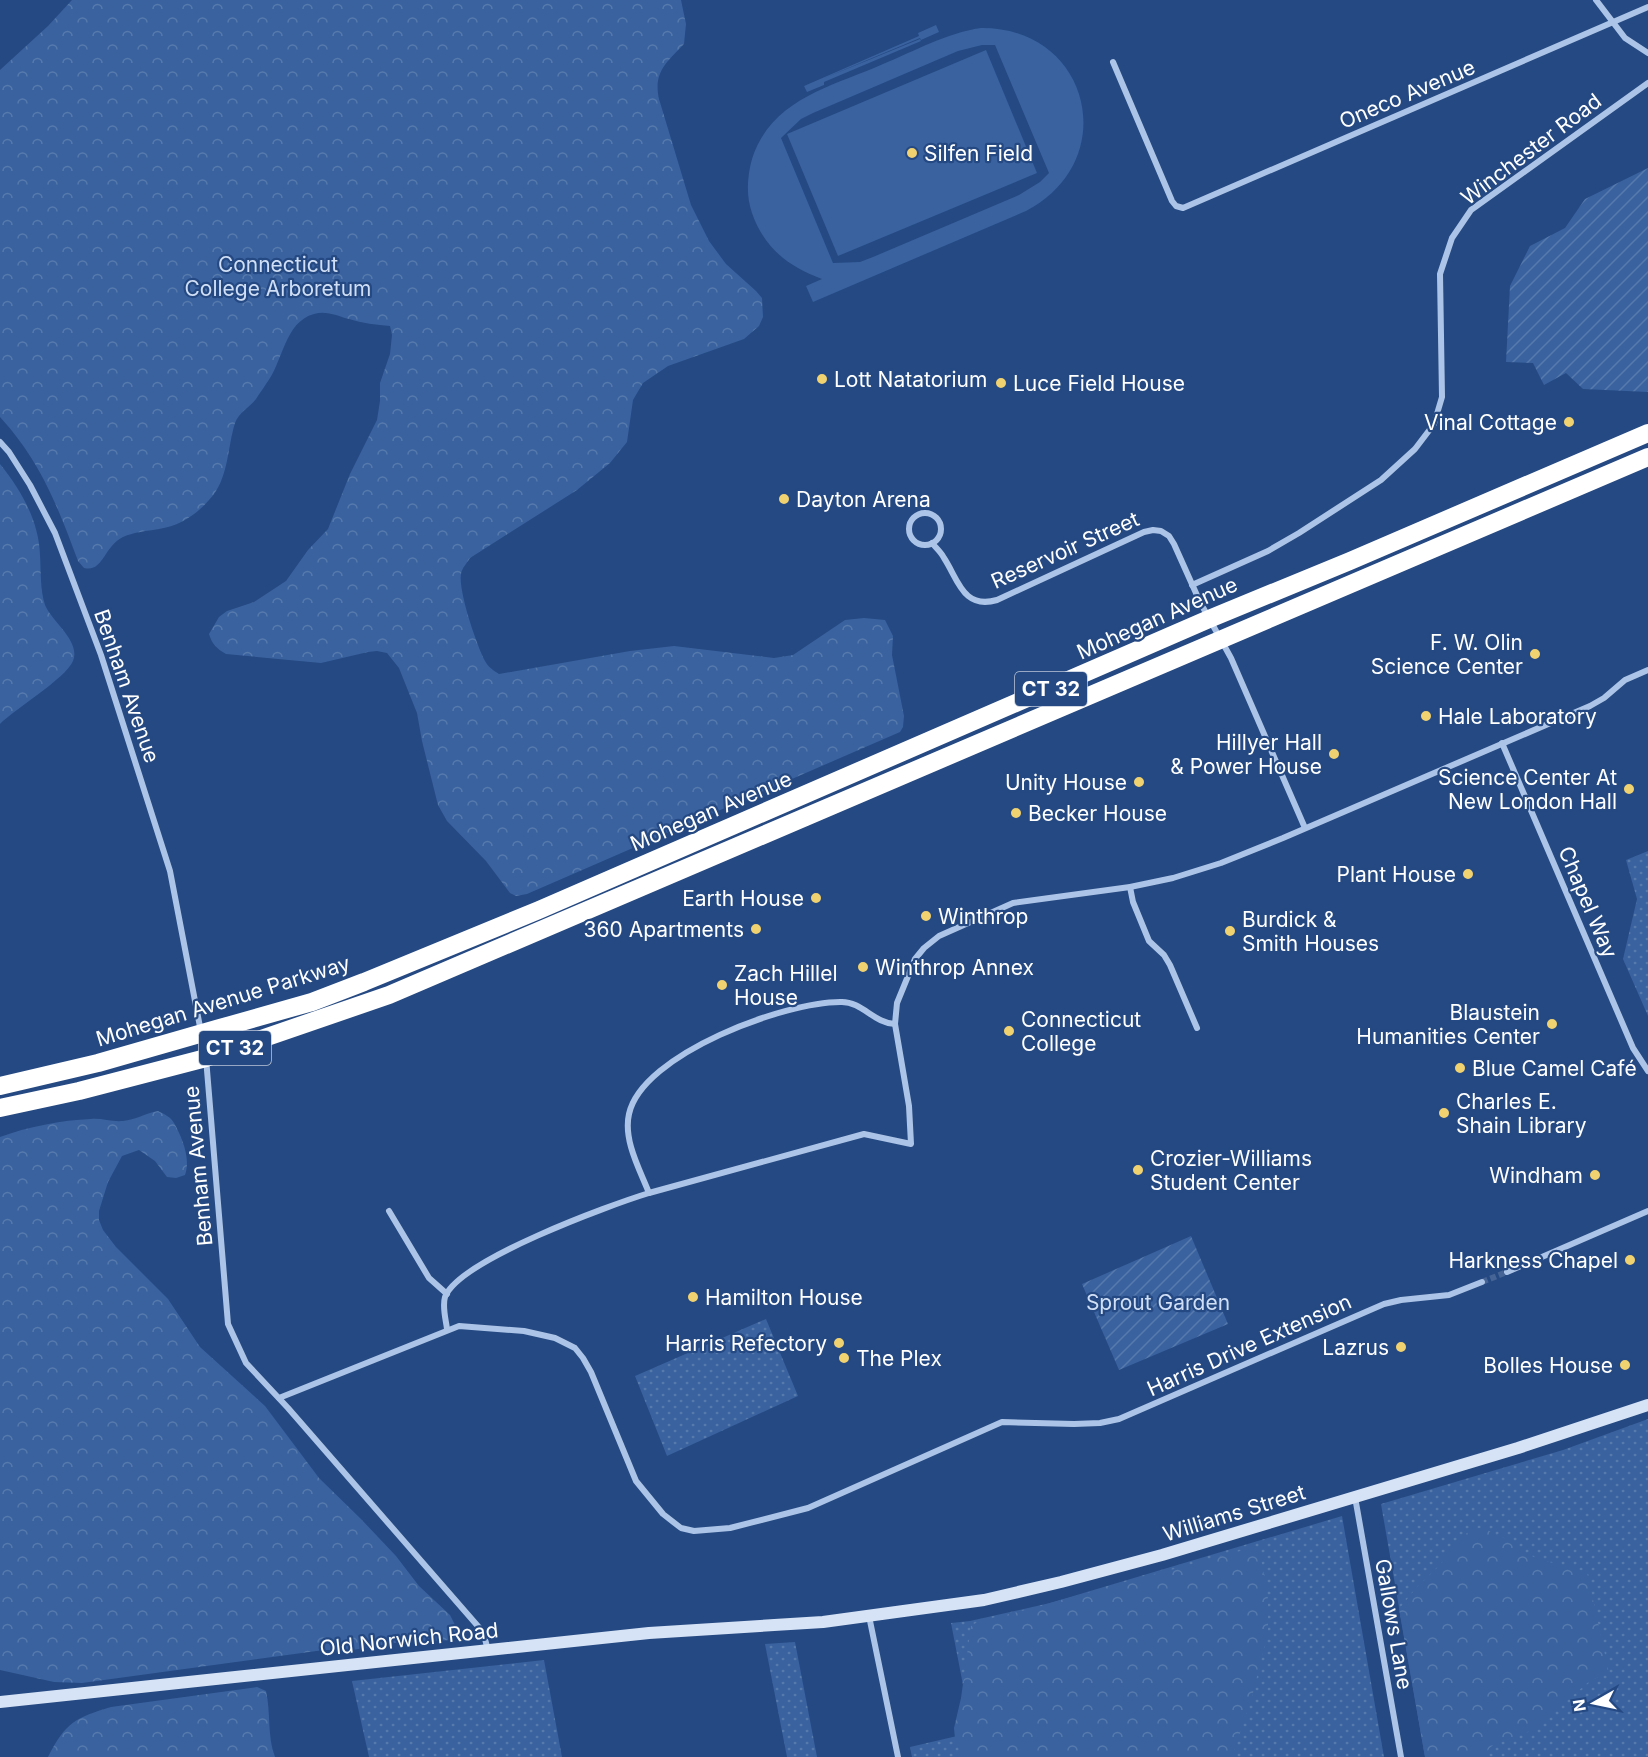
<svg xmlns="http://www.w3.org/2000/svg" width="1648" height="1757" font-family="Inter,sans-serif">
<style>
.grass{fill:url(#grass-dots)}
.forest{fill:url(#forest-crowns)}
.garden{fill:url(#garden-furrows)}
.pitch{fill:#39629f;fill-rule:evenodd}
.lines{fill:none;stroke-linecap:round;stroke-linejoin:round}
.street-tunnel{stroke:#466495;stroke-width:6;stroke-dasharray:6 3;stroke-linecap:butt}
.street{stroke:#acc4e7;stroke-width:6}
.secondary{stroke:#d6e3f6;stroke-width:12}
.highway{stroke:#fff;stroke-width:18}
.poi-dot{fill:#f1d271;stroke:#254982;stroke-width:2}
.labels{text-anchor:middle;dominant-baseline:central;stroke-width:4.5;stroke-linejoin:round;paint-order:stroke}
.shield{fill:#254982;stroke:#bec8da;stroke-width:1.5}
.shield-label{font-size:20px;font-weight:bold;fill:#fff}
.street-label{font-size:21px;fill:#fff;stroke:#254982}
.poi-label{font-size:21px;fill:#fff;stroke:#254982;text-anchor:start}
.park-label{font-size:21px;fill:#d0dff5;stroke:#254982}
</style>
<defs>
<pattern id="grass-dots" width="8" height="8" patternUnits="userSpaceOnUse" patternTransform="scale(1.5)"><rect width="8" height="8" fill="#39629f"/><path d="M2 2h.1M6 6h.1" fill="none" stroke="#577aad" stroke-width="1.8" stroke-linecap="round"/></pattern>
<pattern id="forest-crowns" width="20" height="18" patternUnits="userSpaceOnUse" patternTransform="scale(1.5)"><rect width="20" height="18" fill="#39629f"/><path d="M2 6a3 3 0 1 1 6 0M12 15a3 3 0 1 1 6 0" fill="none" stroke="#577aad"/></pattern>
<pattern id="garden-furrows" width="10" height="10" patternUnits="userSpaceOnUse" patternTransform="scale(1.5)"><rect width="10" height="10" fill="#39629f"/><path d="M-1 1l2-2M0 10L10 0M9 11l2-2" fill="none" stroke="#577aad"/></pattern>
</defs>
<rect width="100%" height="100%" fill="#254982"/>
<g class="grass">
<polygon points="1648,851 1648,1016 1623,959 1637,899 1626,860"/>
<polygon points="766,1319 798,1396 667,1456 635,1376"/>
<polygon points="1648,1419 1648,1757 1425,1757 1381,1504 1563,1450"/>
<polygon points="1342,1516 1384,1757 912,1757 910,1747 970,1733 970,1721 951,1623 970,1621 1050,1603"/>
<polygon points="795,1642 817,1757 787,1757 765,1644"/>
<polygon points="544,1660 562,1757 369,1757 352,1681"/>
</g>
<g class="forest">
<path d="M72,0H681L686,24L684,44C667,62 653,72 659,99L691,205L709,241L726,264L756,291L762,298L763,317L759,326L744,339L668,366L643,383L633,400L627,442L610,463L577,490L470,558C467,563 462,568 461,574C458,591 477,646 485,661C488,667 493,670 499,674L630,651L674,646L774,658L793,655L845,620L864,618L885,620L893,636L892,655L904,716L903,727L900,732L527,894L516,896L510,893L486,861L447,821L438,805L422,741L417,713L399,668L387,653L377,651L368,652L321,663L226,654C217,649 212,644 209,634L219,617L227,611L254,602L286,581L308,550L328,529L350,474L377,420L380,401V383L390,354L392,335L390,326C377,325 362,323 349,319C338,316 326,310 314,314C284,322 283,363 266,384C263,389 259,394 256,399C249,408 239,412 235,423C227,448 229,479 209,500C196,515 179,526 159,529C147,531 134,532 123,537C104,546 103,573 84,568L78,561C57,505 41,462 0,417V70L48,26Z"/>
<path d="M0,464C21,490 39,521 40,555C41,571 40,590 45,605C52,622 81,641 73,661C65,679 16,708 0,724Z"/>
<path d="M158,1111C164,1114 171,1117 174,1123C182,1137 191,1159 185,1175L176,1178L167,1177L155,1161L139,1150L122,1156L108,1182L99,1211V1220L103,1230L116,1247L168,1299L200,1347L265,1406L319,1478L361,1519L396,1556L419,1586L450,1615L459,1633L453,1640L401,1642L352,1650H324L82,1683L54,1682L0,1670V1137C27,1127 62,1120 91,1119C101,1118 112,1122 123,1121C135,1120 146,1113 158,1111Z"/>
<polygon points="1483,1528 1506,1539 1522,1551 1538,1559 1587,1572 1609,1673 1591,1680 1532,1730 1514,1738 1497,1741 1481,1757 1425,1757 1399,1609 1417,1587 1439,1566 1464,1535 1473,1529"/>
<polygon points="1251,1548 1259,1555 1262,1564 1268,1599 1268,1631 1252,1697 1232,1757 962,1757 955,1739 954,1728 961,1698 971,1626 979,1621 1039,1607 1050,1603"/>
<path d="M257,1687L266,1691C271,1713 267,1736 275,1757H48C66,1722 75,1718 111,1707Z"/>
</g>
<g class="garden">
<polygon points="1648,168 1648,392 1583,389 1566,373 1544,385 1533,363 1506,362 1510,286 1530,246 1565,228 1585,199"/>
<polygon points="1191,1236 1228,1324 1119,1370 1082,1284"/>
</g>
<g class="pitch">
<polygon points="936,25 939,32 921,40 920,38 822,79 920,39 921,41 824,82 824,85 807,92 804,86 919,36 918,33"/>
<path d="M981,28C1090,27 1123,160 1026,211L813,302L806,286L822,279C789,267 764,248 752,213C746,196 747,177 752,159C771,99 831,87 883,64C915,51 946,33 981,28ZM982,45H995L1049,173L1040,182L1019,195L873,257L860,262L833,263L781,138L801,119L813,113L958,51Z"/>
<polygon points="986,50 1037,173 838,256 787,134"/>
</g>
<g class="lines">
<polyline class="street-tunnel" points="1482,1282 1507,1272"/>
<g class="street">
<polyline points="1596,0 1625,38 1648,53"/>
<polyline points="1113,62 1172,201 1176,206 1183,208 1648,7"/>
<polyline points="0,442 9,452 30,485 55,533 101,655 170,871 206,1058 228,1324 246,1363 288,1408 483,1632 488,1650"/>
<circle cx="925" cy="529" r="16"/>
<path d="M932,543C936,548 941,552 944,558C958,579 963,610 997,600L1144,532L1153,530L1161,531L1169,536L1174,544L1200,602L1231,658L1305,828"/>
<polyline points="1192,585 1268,551 1299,533 1381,480 1415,449 1434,424 1442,397 1440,274 1452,238 1471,210 1648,83"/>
<polyline points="1502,743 1633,1048 1648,1071"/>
<polyline points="1130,887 1133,902 1149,941 1164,955 1170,965 1197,1028"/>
<path d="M649,1193C640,1170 623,1140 629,1114C642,1054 786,1001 842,1002C862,1002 874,1023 895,1024"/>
<polyline points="389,1211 429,1278 447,1294"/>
<polyline points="1507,1272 1648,1211"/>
<path d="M447,1329C446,1320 442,1307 445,1297C459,1260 610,1205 649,1193L864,1134L911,1144L909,1106L895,1024L897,1003L915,959L924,948L939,936L1013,903L1130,887L1173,878L1221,863L1283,838L1590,706L1604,698L1625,680L1648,670"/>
<polyline points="279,1398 459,1326 524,1331 555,1338 575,1348 583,1358 591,1372 636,1481 663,1514 681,1528 694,1531 730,1528 808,1508 1002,1422 1074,1424 1100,1423 1119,1419 1384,1304 1401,1300 1449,1295 1482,1282"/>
<polyline points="1355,1497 1401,1757"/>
<polyline points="869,1616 898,1757"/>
</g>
<polyline class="secondary" points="0,1702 649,1633 823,1622 984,1600 1061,1582 1162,1555 1518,1448 1648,1405"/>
<g class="highway">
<polyline points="0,1086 98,1063 220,1028 312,1002 364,982 539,910 1209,619 1350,561 1648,433"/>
<polyline points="0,1108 79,1091 206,1058 389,995 1648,457"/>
</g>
</g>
<g class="poi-dot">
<circle cx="912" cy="153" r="6"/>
<circle cx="822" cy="379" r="6"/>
<circle cx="1001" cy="383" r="6"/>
<circle cx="1569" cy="422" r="6"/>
<circle cx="784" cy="499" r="6"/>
<circle cx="1535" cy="654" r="6"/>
<circle cx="1426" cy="716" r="6"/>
<circle cx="1334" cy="754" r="6"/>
<circle cx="1139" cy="782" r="6"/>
<circle cx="1629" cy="789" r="6"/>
<circle cx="1016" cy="813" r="6"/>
<circle cx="1468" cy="874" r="6"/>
<circle cx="816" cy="898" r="6"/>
<circle cx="926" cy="916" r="6"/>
<circle cx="756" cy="929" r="6"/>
<circle cx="1230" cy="931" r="6"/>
<circle cx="863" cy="967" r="6"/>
<circle cx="722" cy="985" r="6"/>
<circle cx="1552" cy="1024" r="6"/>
<circle cx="1009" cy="1031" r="6"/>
<circle cx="1460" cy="1068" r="6"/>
<circle cx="1444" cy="1113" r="6"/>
<circle cx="1138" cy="1170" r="6"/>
<circle cx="1595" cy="1175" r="6"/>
<circle cx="1630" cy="1260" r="6"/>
<circle cx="693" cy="1297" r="6"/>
<circle cx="839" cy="1343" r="6"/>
<circle cx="1401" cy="1347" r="6"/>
<circle cx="844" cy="1358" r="6"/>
<circle cx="1625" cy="1365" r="6"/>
</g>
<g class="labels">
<g class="shield">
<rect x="1015" y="672" width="72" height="34" rx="4.5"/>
<rect x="199" y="1031" width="72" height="34" rx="4.5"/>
</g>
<g class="shield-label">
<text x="1051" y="689">CT 32</text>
<text x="235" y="1048">CT 32</text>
</g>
<g class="street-label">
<text transform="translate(1407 94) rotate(-23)">Oneco Avenue</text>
<text transform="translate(1531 149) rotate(-37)">Winchester Road</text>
<text transform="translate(1065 550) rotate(-24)">Reservoir Street</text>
<text transform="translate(1157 618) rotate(-24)">Mohegan Avenue</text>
<text transform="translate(127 686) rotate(71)">Benham Avenue</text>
<text transform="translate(711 811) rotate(-23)">Mohegan Avenue</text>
<text transform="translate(1588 902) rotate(67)">Chapel Way</text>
<text transform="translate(223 1001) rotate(-17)">Mohegan Avenue Parkway</text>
<text transform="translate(198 1166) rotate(-95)">Benham Avenue</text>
<text transform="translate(1249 1345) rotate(-24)">Harris Drive Extension</text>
<text transform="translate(1234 1513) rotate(-17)">Williams Street</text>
<text transform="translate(1394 1624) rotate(80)">Gallows Lane</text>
<text transform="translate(409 1639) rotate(-6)">Old Norwich Road</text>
</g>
<g class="poi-label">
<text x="924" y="153">Silfen Field</text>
<text x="834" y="379">Lott Natatorium</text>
<text x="1013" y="383">Luce Field House</text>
<text x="1557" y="422" text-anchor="end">Vinal Cottage</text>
<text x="796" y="499">Dayton Arena</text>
<text x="1523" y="642" text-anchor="end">F. W. Olin<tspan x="1523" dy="24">Science Center</tspan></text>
<text x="1438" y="716">Hale Laboratory</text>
<text x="1322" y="742" text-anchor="end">Hillyer Hall<tspan x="1322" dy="24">&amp; Power House</tspan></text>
<text x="1617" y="777" text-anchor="end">Science Center At<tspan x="1617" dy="24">New London Hall</tspan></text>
<text x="1127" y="782" text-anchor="end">Unity House</text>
<text x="1028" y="813">Becker House</text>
<text x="1456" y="874" text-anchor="end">Plant House</text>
<text x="804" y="898" text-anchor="end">Earth House</text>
<text x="938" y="916">Winthrop</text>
<text x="1242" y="919">Burdick &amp;<tspan x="1242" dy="24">Smith Houses</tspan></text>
<text x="744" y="929" text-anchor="end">360 Apartments</text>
<text x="875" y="967">Winthrop Annex</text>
<text x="734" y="973">Zach Hillel<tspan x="734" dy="24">House</tspan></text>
<text x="1540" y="1012" text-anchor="end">Blaustein<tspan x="1540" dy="24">Humanities Center</tspan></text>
<text x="1021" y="1019">Connecticut<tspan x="1021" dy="24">College</tspan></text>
<text x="1472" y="1068">Blue Camel Café</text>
<text x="1456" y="1101">Charles E.<tspan x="1456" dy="24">Shain Library</tspan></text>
<text x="1150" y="1158">Crozier-Williams<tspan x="1150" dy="24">Student Center</tspan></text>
<text x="1583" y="1175" text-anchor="end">Windham</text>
<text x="1618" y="1260" text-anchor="end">Harkness Chapel</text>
<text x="705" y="1297">Hamilton House</text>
<text x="827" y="1343" text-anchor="end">Harris Refectory</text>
<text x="1389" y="1347" text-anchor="end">Lazrus</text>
<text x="856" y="1358">The Plex</text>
<text x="1613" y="1365" text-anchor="end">Bolles House</text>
</g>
<g class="park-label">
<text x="278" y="264">Connecticut<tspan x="278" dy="24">College Arboretum</tspan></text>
<text x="1158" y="1302">Sprout Garden</text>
</g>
</g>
<g transform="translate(1594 1703) rotate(261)" stroke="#254982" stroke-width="4.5" paint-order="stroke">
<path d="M0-4.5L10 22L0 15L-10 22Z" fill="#ffffff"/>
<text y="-9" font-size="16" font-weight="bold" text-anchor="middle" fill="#ffffff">N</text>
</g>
</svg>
